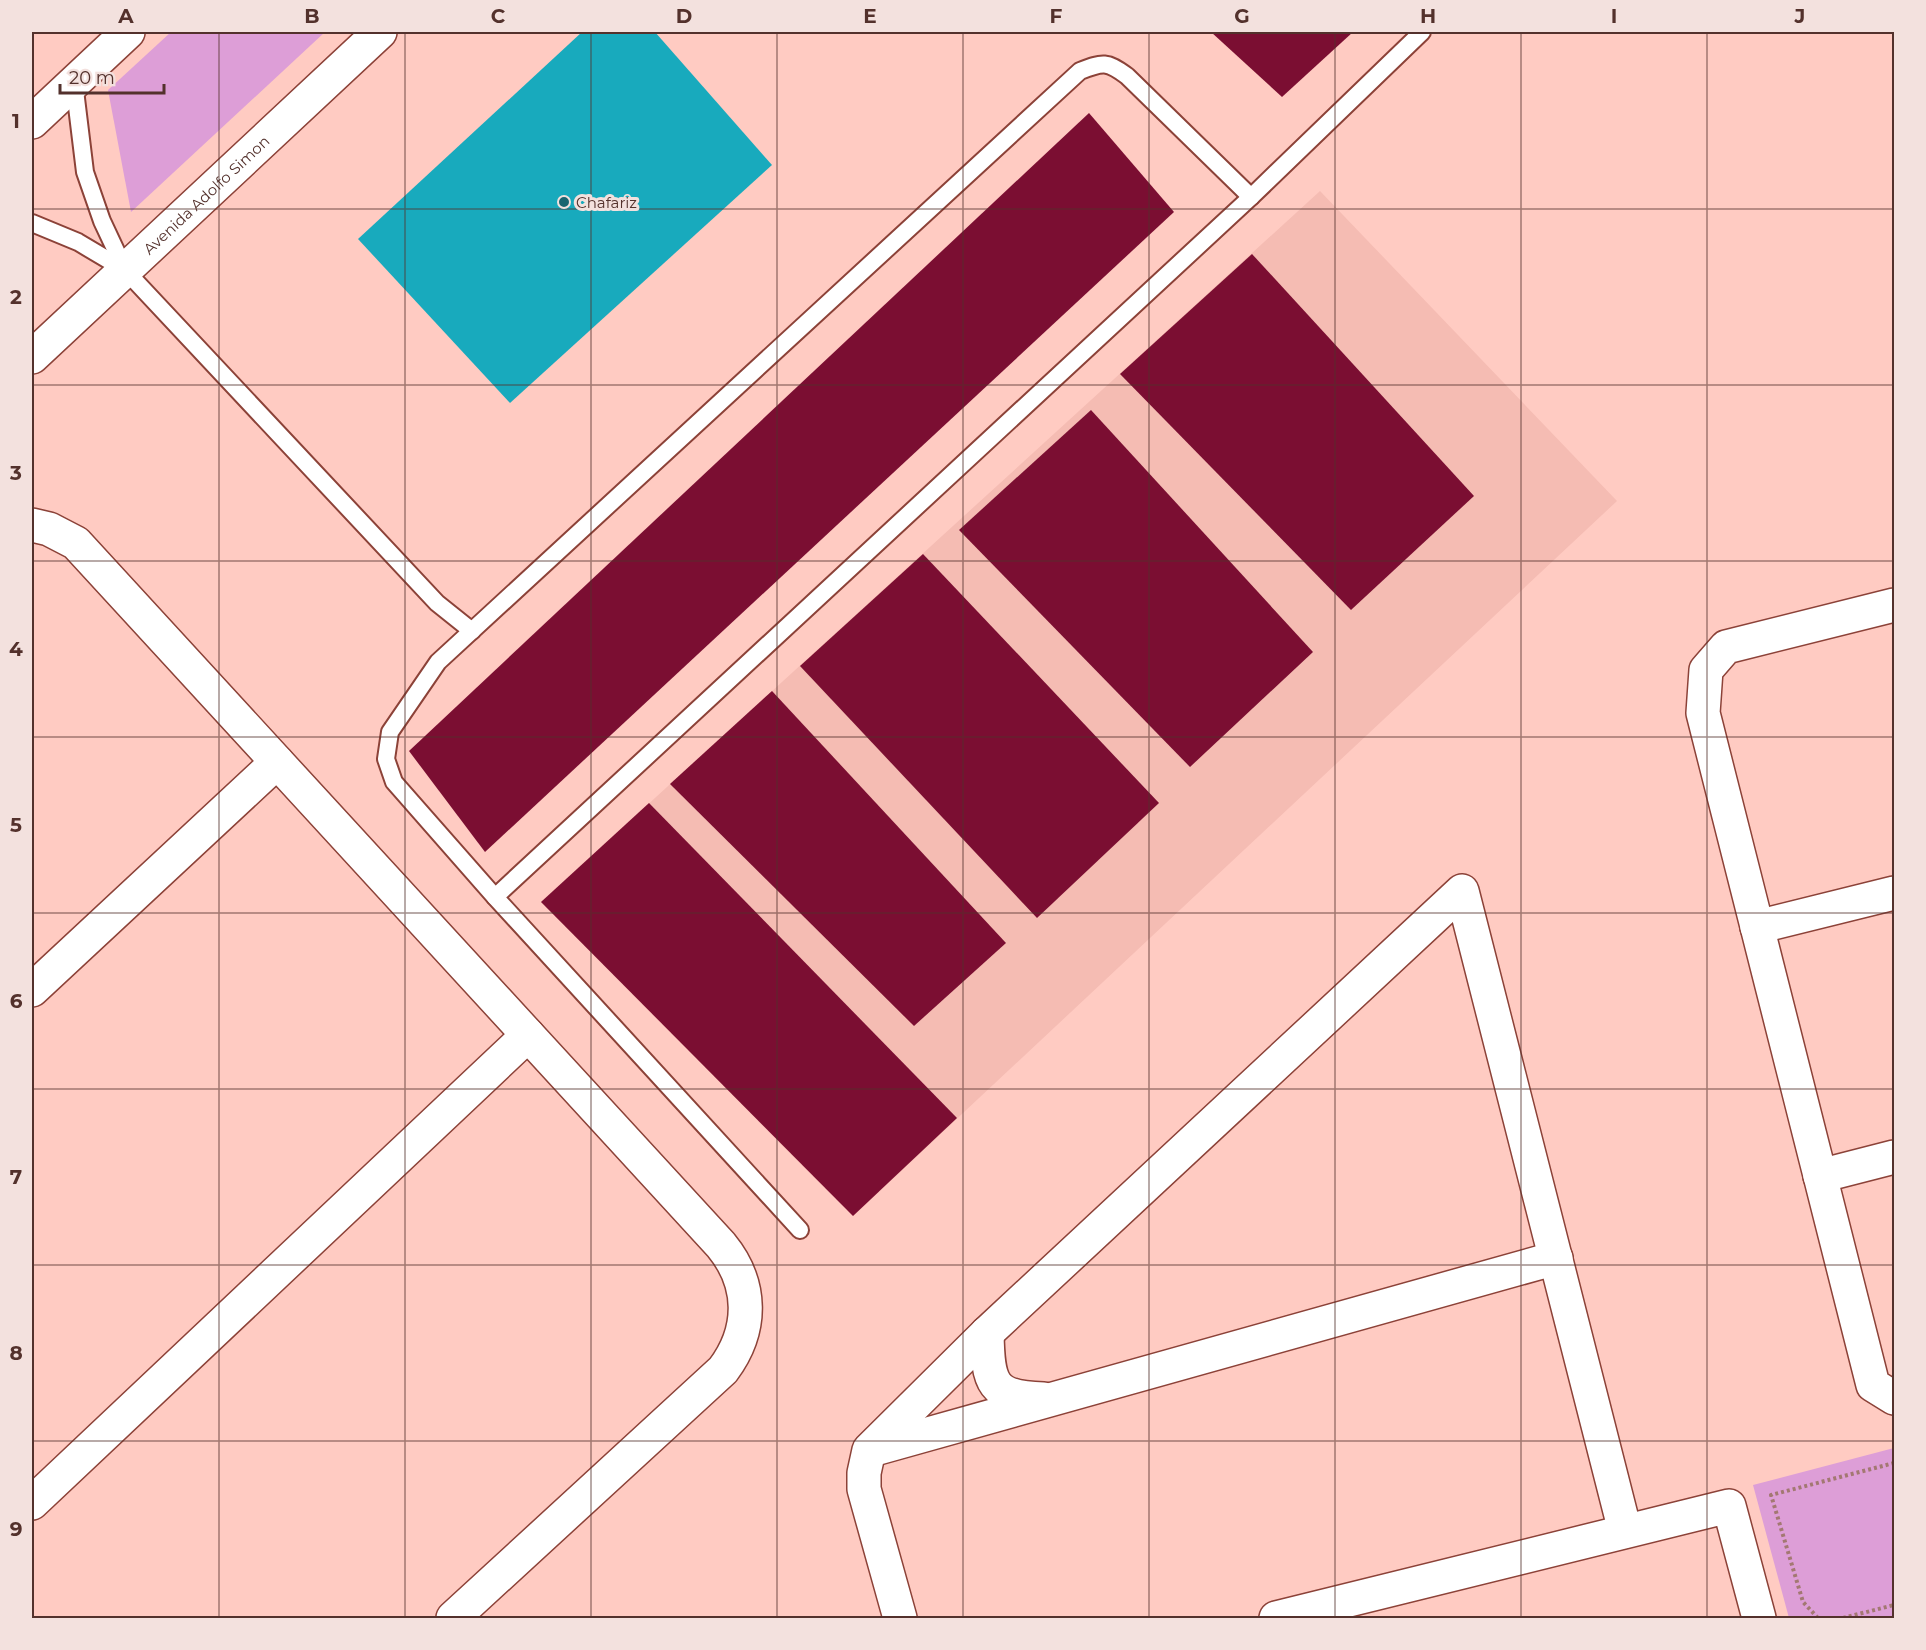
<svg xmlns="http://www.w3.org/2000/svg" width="1926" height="1650" font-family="Montserrat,sans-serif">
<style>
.built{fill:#f5bcb3}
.green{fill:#dd9ed7}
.water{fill:#18aabd}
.building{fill:#7b0e32}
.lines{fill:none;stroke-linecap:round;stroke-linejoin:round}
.lane-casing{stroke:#8c4238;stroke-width:20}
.street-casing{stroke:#8c4238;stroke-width:36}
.highway-casing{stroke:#8c4238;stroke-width:36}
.path{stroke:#a37872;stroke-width:4;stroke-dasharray:3 3;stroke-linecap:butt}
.lane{stroke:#fff;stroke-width:16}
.street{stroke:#fff;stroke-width:33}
.highway{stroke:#fff;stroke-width:33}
.grid{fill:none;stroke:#53312c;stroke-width:1.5;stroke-opacity:0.55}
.poi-dot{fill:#1a6570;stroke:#f3e1de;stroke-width:2}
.labels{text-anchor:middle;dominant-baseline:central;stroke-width:6;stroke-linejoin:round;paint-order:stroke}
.street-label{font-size:15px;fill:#53312c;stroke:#f3e1de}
.poi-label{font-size:15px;fill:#53312c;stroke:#f3e1de;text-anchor:start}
.neatline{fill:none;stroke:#53312c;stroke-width:2}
.grid-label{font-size:20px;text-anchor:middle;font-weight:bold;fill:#53312c}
</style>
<rect width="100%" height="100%" fill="#ffcbc2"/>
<polygon class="built" points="1320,191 1617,501 853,1216 541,902"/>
<g class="green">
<polygon points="171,32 325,32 131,212 108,90"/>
<polygon points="1894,1448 1894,1618 1789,1618 1753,1485"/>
</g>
<polygon class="water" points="582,32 655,32 772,165 510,403 358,239"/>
<g class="building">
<polygon points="1211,32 1353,32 1282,97"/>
<polygon points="1089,113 1174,212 485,852 409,751"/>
<polygon points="1252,254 1474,496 1351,610 1120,374"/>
<polygon points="1091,410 1313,652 1190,767 959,530"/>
<polygon points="923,554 1159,803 1037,918 800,666"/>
<polygon points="772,691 1006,943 914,1026 670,784"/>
<polygon points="649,803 957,1118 853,1216 541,902"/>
</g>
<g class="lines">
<defs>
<g id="lane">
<polyline points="74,82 85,172 102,221 125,270"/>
<polyline points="32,223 78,242 125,270 437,603 472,631"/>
<polyline points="495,897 1251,197 1422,32"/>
<path d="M800,1230L495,897L394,782L386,759L390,732L438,662L1080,71C1103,62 1107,61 1127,76L1251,197"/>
</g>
<g id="street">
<path id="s1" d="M32,357L380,32"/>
<path d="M32,525L49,529L76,543L721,1245C753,1284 753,1330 723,1370L453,1618"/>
<polyline points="1894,605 1726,647 1706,670 1703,713 1873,1385 1894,1398"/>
<polyline points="1757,927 1894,893"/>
<polyline points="32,990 277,762"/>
<polyline points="1820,1176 1894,1157"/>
<path d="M987,1333C988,1383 991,1398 1044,1399"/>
<polyline points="871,1450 1556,1258"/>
<polyline points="32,1503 528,1035"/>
<polyline points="900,1618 864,1489 864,1473 869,1450 987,1333 1462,891 1625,1531"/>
<polyline points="1276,1618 1729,1506 1759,1618"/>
</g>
<polyline id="highway" points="32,122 128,32"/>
</defs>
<use href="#lane" class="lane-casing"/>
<use href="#street" class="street-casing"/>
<use href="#highway" class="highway-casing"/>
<g class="path">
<polyline points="1818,1618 1803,1602 1771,1495 1894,1463"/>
<polyline points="1843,1618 1894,1605"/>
</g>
<use href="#lane" class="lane"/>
<use href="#street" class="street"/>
<use href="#highway" class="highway"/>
</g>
<path class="grid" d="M219,32V1618M405,32V1618M591,32V1618M777,32V1618M963,32V1618M1149,32V1618M1335,32V1618M1521,32V1618M1707,32V1618M32,209H1894M32,385H1894M32,561H1894M32,737H1894M32,913H1894M32,1089H1894M32,1265H1894M32,1441H1894"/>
<circle class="poi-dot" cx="564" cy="202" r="6"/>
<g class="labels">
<g class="street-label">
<text stroke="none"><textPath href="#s1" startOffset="238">Avenida Adolfo Simon</textPath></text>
</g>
<g class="poi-label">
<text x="576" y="202">Chafariz</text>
</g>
</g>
<rect width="1926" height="1650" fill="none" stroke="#f3e1de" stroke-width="66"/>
<path d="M60 84v9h104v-9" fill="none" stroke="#53312c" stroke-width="3"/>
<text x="69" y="84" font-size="18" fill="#53312c" stroke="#f3e1de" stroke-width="4.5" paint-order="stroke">20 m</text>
<rect x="33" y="33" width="1860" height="1584" class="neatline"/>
<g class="grid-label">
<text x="126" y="23">A</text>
<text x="312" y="23">B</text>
<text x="498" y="23">C</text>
<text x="684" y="23">D</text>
<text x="870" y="23">E</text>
<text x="1056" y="23">F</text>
<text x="1242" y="23">G</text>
<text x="1428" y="23">H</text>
<text x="1614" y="23">I</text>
<text x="1800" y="23">J</text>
<text x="16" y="128">1</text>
<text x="16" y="304">2</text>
<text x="16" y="480">3</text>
<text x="16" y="656">4</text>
<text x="16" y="832">5</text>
<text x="16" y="1008">6</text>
<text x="16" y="1184">7</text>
<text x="16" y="1360">8</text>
<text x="16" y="1536">9</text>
</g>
</svg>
